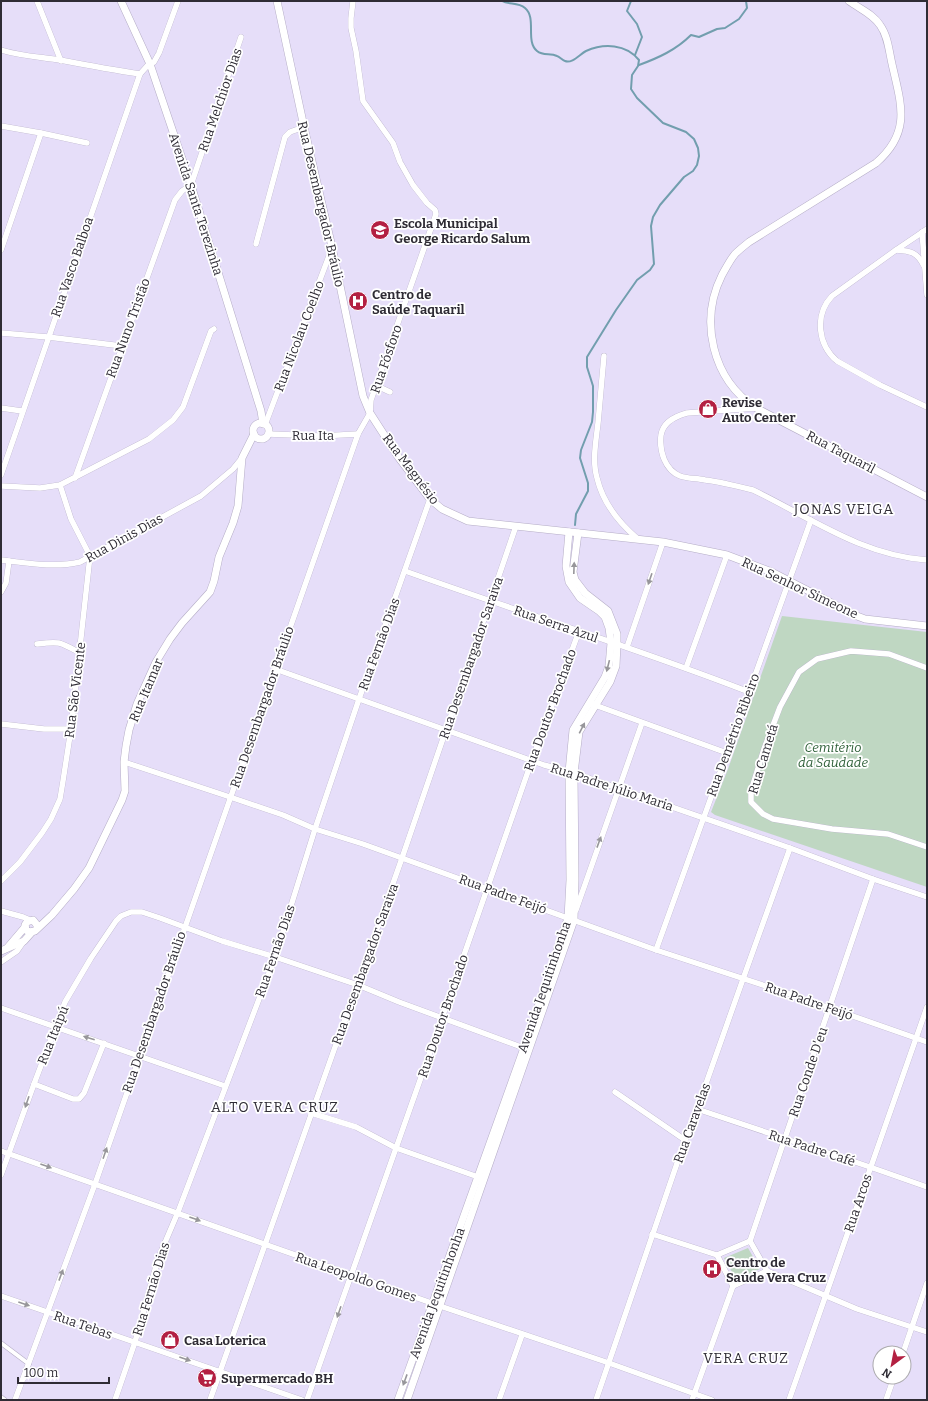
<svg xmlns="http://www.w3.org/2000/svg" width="928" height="1401" font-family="Bitter,serif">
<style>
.green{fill:#bfd7c2}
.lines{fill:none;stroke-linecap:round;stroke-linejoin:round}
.stream{stroke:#729eae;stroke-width:2}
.pedestrian-casing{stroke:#b5adc6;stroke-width:5}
.minor-casing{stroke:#b5adc6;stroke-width:6}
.tertiary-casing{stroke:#b5adc6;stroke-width:8}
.pedestrian{stroke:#fff;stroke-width:4}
.minor{stroke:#fff;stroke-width:5.5}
.tertiary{stroke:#fff;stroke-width:7}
.oneway{fill:#97969a}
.labels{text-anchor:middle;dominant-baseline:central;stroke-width:3.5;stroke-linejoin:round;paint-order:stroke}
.street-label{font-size:13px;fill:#2f2c35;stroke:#fff}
.poi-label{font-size:13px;font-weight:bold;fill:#2f2c35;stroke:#fff;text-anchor:start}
.park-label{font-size:13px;font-style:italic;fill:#2e5f38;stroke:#fff}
.neighbourhood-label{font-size:14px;letter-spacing:1px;fill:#2f2c35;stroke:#fff}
</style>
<rect width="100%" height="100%" fill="#e6def9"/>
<g class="green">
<polygon points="782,616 927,632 927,887 715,815 711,812 728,769"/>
<polygon points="748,1248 760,1269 736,1279 724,1258"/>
</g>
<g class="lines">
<g class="stream">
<path d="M502,1C509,5 518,2 525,8C537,18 525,41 537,51C543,56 550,53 557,56C560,57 562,60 565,61C572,64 580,54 586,51C604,43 626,44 639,60L638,66L632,75L631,89L637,98L663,123L686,132L694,139L698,148L699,156L697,165L693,171L684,177L660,205L653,217L651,226L654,264L650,270L637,280L616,310L587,357V367L593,386V412L592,422L581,450L580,458L588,483V491L576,514L575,525"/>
<polyline points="631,1 627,11 637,24 642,37 635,55"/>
<path d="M639,65C658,58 676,50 691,35L699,37L717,29L725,28L739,19L747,8L746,1"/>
</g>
<defs>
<g id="pedestrian">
<polyline points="1,1343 29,1364"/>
<polyline points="1,1397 5,1400"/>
</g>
<g id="minor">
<polyline points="37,1 61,61"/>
<path d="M1,50C20,56 40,57 60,60C86,65 113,70 140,74"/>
<polyline points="1,126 41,133 87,143"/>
<path d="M927,229L896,250L832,296C814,315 818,345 837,361L880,385L927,407"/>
<polyline points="922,232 927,295"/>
<polyline points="256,244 285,137 290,132 304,127"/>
<polyline points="1,250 41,133"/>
<path d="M896,250C911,251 917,252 924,266"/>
<polyline points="1,333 48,337 122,346"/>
<path d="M604,356C602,378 600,401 598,423C596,441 592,461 597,478C603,503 619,523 638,539"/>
<polyline points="377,386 390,392"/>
<polyline points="1,408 22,411"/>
<path d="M756,408L687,413C676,416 663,422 661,435C659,451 665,470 680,476C688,479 697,478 705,480C721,482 737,486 753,490C811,518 861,555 927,560"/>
<polyline points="265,425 332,248"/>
<polyline points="268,434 321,436 358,434"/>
<polyline points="1,475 140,74 148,65 154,62 159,53 178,1"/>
<polyline points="75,478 175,200 182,191 191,185 241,37"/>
<polyline points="1,486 40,488 60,485 149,439 173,420 183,407 211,331 214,329"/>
<path d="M1,560C27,563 55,568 80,562L201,496L233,469L242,458"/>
<path d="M405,571C519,612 636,648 749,692"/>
<polyline points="1,592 6,583 9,561"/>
<path d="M37,644C60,641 60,642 80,653"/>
<polyline points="627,647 663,542"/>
<polyline points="686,668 727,555"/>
<polyline points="927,668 889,654 851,651 817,659 799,672 780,707 764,749 751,791 751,802 763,814 773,819 832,829 888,834 927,847"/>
<polyline points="275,669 544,765 574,773 790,848 873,879 927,897"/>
<polyline points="592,704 727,753"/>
<polyline points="1,724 44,729 71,729"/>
<polyline points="124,762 230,797 283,815 315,829 363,844 656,950 787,993 927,1042"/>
<polyline points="1,881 20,862 42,833 51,819 60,799 63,781 71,729 90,556 71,519 60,485"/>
<polyline points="576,910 642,723"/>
<polyline points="1,911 23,917 30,920"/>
<polyline points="656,950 811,520"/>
<polyline points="1,962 17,951 24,941"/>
<polyline points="1,1008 225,1086"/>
<polyline points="34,1084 73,1099 79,1099 84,1093 104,1043"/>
<polyline points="615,1092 685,1140"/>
<polyline points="697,1109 870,1167 927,1187"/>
<polyline points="311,1113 356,1127 396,1148 481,1178"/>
<polyline points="1,1151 440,1306 609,1363 712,1400"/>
<polyline points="1,1175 34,1084 65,1002 91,958 116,921 121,916 131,912 142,912 160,918 222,941 275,957 358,985 399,1002 524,1048"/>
<polyline points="652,1234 717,1255"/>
<polyline points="750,1241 873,879"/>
<polygon points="750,1241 767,1271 733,1286 717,1255"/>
<polyline points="767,1271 857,1309 927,1332"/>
<polyline points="1,1296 302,1400"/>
<polyline points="903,1353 927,1283"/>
<polyline points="15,1400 95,1184 358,434 370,413 371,400 436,214 435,210 427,203 413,185 400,162 393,143 363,101 356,51 351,28 351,18 353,1"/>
<polyline points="115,1400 135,1342 158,1259 178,1212 275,957 315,829 359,699 430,499"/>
<polyline points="210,1400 402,858 516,526"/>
<polyline points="307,1400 442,1018 532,760 579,631"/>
<polyline points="499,1400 522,1335"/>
<polyline points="596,1400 685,1140 697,1109 743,979 790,848"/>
<polyline points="692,1400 733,1286"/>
<polyline points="789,1400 927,1007"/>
<polyline points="886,1400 894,1377"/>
</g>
<g id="tertiary">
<polyline points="121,1 150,64 191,185 261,411 263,424"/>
<polyline points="277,1 304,127 332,247 363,396 370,413 399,458 430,499 442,509 468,521 663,542 727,555 772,572 857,616 865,619 927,626"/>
<path d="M849,1C860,9 873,14 880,25C888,36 889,51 892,64C901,104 912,132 876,163L749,242C744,246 739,250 735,254C730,260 726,268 722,275C699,321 712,379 756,408L927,497"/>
<circle cx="261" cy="431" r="8"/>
<polyline points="37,928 37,925 33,920 27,922 25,925 26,930 29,932 35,931 52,915 74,889 89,868 122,800 125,791 124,762 126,746 129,730 137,704 156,662 170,639 182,623 210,592 214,581 219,557 233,523 238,506 242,458 254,434"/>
<polyline points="8,947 25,927"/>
<polyline points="1,951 24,941 32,932"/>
<polyline points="398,1400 524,1048 568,918 570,880 569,772 573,730 605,677 609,666 611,643 609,628 605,617 599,611 580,598 569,582 566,566 569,532"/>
<polyline points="407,1400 574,920 575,880 574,773 579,732 610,682 616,666 617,644 617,634 608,611 585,593 575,580 573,572 578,533"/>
</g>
</defs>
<use href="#pedestrian" class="pedestrian-casing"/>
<use href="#minor" class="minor-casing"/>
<use href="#tertiary" class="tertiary-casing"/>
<use href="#pedestrian" class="pedestrian"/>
<use href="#minor" class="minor"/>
<use href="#tertiary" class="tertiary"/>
</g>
<defs><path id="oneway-solid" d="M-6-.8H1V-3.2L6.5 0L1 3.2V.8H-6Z"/></defs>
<g class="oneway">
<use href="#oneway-solid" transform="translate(574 568) rotate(-88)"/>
<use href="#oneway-solid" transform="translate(650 579) rotate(109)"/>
<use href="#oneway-solid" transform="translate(608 666) rotate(104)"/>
<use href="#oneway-solid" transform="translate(582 728) rotate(-63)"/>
<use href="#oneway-solid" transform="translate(599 842) rotate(-70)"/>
<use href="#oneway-solid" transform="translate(89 1038) rotate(-162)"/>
<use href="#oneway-solid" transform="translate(27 1102) rotate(109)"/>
<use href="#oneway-solid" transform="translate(105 1153) rotate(-71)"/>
<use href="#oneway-solid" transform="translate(46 1166) rotate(20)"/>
<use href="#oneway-solid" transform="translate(195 1219) rotate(20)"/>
<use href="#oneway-solid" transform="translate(61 1275) rotate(-70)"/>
<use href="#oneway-solid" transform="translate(24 1304) rotate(19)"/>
<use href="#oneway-solid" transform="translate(339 1312) rotate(109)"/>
<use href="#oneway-solid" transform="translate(185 1359) rotate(19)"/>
<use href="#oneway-solid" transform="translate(405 1380) rotate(110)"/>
</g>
<defs>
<symbol id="school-disc" viewBox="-11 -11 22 22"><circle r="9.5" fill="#b32042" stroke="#fff"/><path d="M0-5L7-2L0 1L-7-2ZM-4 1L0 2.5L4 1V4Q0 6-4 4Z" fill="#fff"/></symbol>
<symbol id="hospital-disc" viewBox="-11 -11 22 22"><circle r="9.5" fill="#b32042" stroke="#fff"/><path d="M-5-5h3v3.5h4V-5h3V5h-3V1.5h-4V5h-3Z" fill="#fff"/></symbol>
<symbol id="shop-disc" viewBox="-11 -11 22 22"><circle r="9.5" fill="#b32042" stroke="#fff"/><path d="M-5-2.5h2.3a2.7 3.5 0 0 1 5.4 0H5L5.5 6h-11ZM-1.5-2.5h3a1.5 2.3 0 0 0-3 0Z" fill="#fff"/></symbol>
<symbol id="supermarket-disc" viewBox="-11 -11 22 22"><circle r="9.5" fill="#b32042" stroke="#fff"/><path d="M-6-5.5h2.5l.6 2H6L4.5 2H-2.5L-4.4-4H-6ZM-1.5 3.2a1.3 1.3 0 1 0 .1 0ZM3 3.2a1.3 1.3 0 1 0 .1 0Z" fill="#fff"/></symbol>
</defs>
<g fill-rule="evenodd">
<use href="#school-disc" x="369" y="219" width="22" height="22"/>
<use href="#hospital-disc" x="347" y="290" width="22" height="22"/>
<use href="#shop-disc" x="697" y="398" width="22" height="22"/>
<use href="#hospital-disc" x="701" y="1258" width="22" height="22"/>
<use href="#shop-disc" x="159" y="1329" width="22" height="22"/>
<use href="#supermarket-disc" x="196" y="1367" width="22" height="22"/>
</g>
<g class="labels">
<g class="street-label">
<text transform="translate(220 100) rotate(-71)">Rua Melchior Dias</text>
<text transform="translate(196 204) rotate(72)">Avenida Santa Terezinha</text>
<text transform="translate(321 204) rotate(77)">Rua Desembargador Bráulio</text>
<text transform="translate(72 267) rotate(-71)">Rua Vasco Balboa</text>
<text transform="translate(128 328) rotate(-70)">Rua Nuno Tristão</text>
<text transform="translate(299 336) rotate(-69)">Rua Nicolau Coelho</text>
<text transform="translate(386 359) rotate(-71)">Rua Fósforo</text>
<text x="313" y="435">Rua Ita</text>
<text transform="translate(841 452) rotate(28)">Rua Taquaril</text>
<text transform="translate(411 469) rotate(53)">Rua Magnésio</text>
<text transform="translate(124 538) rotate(-29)">Rua Dinis Dias</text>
<text transform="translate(800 588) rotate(25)">Rua Senhor Simeone</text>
<text transform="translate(556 624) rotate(19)">Rua Serra Azul</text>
<text transform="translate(379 644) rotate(-70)">Rua Fernão Dias</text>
<text transform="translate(471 658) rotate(-71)">Rua Desembargador Saraiva</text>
<text transform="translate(75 690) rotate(-83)">Rua São Vicente</text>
<text transform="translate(146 690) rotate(-67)">Rua Itamar</text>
<text transform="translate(262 707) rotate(-71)">Rua Desembargador Bráulio</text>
<text transform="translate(550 710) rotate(-70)">Rua Doutor Brochado</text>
<text transform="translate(733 735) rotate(-70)">Rua Demétrio Ribeiro</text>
<text transform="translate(763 759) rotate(-73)">Rua Cametá</text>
<text transform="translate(612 787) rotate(18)">Rua Padre Júlio Maria</text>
<text transform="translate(503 894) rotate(20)">Rua Padre Feijó</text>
<text transform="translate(275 951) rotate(-71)">Rua Fernão Dias</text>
<text transform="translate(365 964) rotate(-70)">Rua Desembargador Saraiva</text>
<text transform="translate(544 987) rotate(-71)">Avenida Jequitinhonha</text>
<text transform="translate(809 1001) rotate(19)">Rua Padre Feijó</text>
<text transform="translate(154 1012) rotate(-71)">Rua Desembargador Bráulio</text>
<text transform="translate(443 1016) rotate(-71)">Rua Doutor Brochado</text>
<text transform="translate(53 1035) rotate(-68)">Rua Itaipú</text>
<text transform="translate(808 1072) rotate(-71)">Rua Conde D'eu</text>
<text transform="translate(692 1123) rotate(-70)">Rua Caravelas</text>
<text transform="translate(812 1148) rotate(18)">Rua Padre Café</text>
<text transform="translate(858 1203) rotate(-71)">Rua Arcos</text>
<text transform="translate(356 1277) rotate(19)">Rua Leopoldo Gomes</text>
<text transform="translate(151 1289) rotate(-73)">Rua Fernão Dias</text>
<text transform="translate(437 1293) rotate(-70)">Avenida Jequitinhonha</text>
<text transform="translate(83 1325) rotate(19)">Rua Tebas</text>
</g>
<g class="poi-label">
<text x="394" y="223">Escola Municipal<tspan x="394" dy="15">George Ricardo Salum</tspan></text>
<text x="372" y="294">Centro de<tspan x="372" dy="15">Saúde Taquaril</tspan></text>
<text x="722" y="402">Revise<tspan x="722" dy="15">Auto Center</tspan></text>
<text x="726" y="1262">Centro de<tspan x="726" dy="15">Saúde Vera Cruz</tspan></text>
<text x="184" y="1340">Casa Loterica</text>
<text x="221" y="1378">Supermercado BH</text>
</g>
<g class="park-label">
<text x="833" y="747">Cemitério<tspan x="833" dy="15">da Saudade</tspan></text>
</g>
<g class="neighbourhood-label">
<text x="844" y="509">JONAS VEIGA</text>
<text x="275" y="1107">ALTO VERA CRUZ</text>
<text x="746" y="1358">VERA CRUZ</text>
</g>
</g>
<rect width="928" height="1401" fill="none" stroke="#2f2c35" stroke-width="4"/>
<g transform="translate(892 1365) rotate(212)"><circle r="19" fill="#ffffff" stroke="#acabae"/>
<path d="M0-3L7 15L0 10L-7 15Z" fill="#b32042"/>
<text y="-6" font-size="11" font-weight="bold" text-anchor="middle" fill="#2f2c35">N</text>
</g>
<path d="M18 1377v6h91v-6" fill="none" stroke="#2f2c35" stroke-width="2"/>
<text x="24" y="1377" font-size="12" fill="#2f2c35" stroke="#ffffff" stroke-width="3" paint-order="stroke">100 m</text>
</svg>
